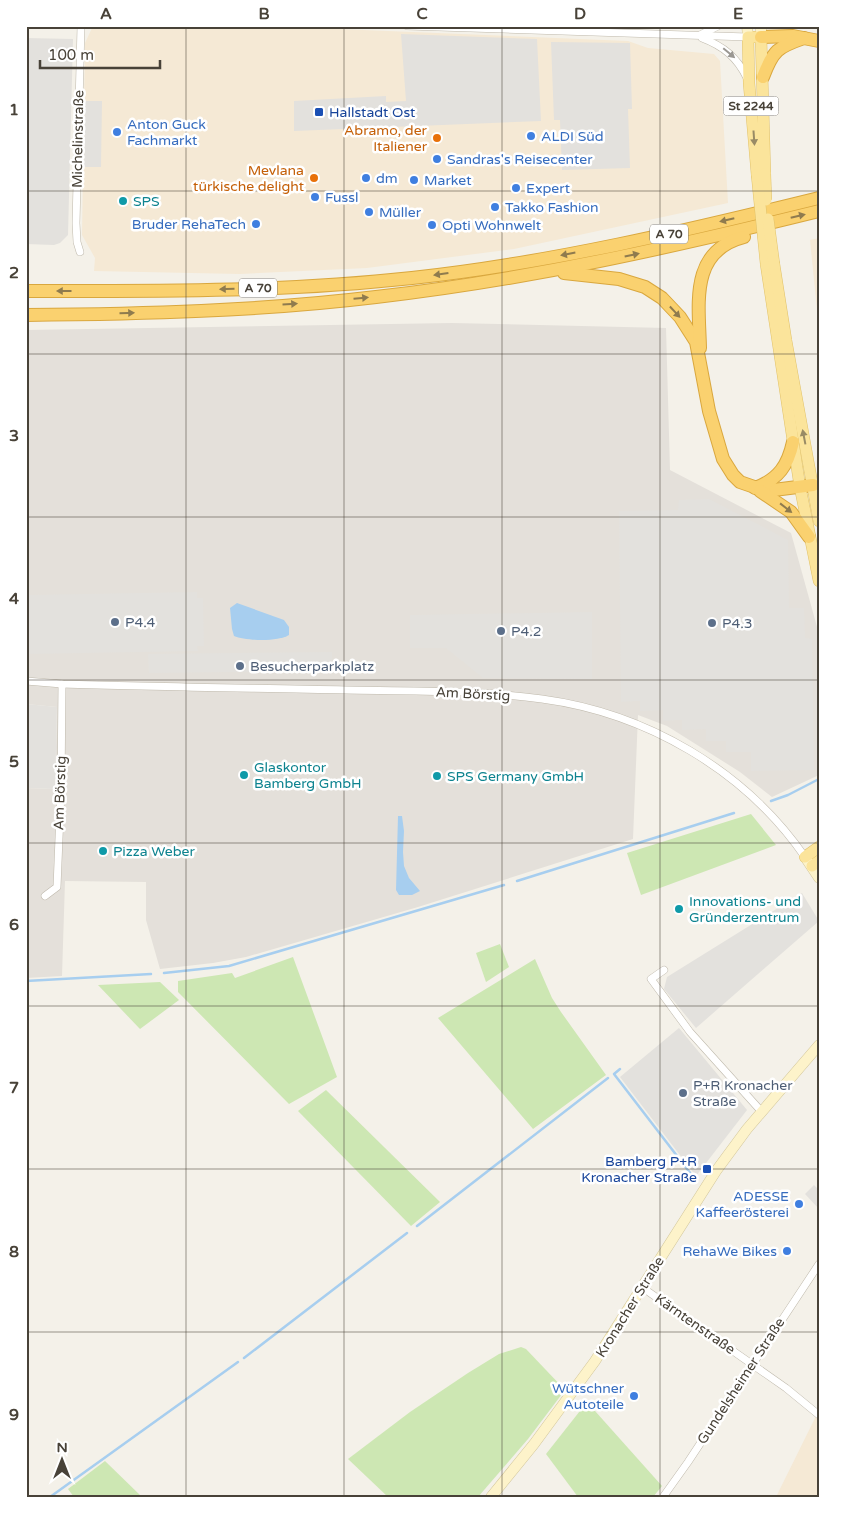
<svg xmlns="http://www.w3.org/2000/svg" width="845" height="1523" font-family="'Varela Round',sans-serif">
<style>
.commercial{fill:#f5e9d5}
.industrial{fill:#e4e0da}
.green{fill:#cde7b3}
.parking{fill:#e3e1dd}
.water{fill:#a7ceef}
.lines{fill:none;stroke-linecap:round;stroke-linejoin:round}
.stream{stroke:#a7ceef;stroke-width:2.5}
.street-casing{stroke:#bfb9ac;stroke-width:8}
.secondary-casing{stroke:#d2c69a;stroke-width:11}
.primary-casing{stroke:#e1c26a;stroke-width:12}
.highway-casing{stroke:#d9a73e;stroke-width:14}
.street{stroke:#fff;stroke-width:7}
.secondary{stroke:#fdf3ca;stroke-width:10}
.primary{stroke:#fbe49b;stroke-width:11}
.highway{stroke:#fad16f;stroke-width:12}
.primary-bridge-casing{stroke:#e1c26a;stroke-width:12;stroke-linecap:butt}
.primary-bridge{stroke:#fbe49b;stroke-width:11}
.oneway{fill:#9a9792}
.oneway2{fill:#998b65}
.oneway3{fill:#8f7b4e}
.grid{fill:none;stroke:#484238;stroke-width:1;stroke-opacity:0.55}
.transit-dot{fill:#1a4fb4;stroke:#fff;stroke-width:2}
.shop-dot{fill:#3f7fe0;stroke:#fff;stroke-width:2}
.food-dot{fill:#e8710a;stroke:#fff;stroke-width:2}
.culture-dot{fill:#0f9aa8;stroke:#fff;stroke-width:2}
.service-dot{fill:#5c6f8a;stroke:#fff;stroke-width:2}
.labels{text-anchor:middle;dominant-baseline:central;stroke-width:5;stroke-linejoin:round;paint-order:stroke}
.shield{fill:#fff;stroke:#7f7b74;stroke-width:1}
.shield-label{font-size:12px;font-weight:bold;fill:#484238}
.transit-label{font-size:14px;fill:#164399;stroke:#fff;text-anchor:start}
.shop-label{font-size:14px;fill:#366cbe;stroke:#fff;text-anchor:start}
.food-label{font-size:14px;fill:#c56008;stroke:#fff;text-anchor:end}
.street-label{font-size:14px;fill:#484238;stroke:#fff}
.culture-label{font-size:14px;fill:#0d838f;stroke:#fff;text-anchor:start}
.service-label{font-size:14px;fill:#4e5e75;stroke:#fff;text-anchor:start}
.neatline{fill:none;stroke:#484238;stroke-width:2}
.grid-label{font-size:16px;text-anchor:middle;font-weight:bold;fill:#484238}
</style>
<rect width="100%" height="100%" fill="#f4f1e9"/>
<g class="commercial">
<polygon points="95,26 266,26 628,41 648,48 714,54 720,61 728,203 514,249 367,268 240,274 94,271 95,258 82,235 85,43 92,28"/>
<polygon points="819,238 819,330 810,240"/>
<polygon points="819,1410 819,1497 776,1497"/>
</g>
<polygon class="industrial" points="452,323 666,328 670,470 791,533 819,634 819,775 772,797 740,772 667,726 638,715 633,839 418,907 246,957 213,963 160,969 146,920 146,882 65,881 62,976 26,978 26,788 55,789 57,707 26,704 26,330"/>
<g class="green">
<polygon points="751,814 776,845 641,895 627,853"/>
<polygon points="500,944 509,967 486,982 476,953"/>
<polygon points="293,957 337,1077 289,1104 178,992 178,981 232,973 235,978"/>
<polygon points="535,959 552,998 561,1012 606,1075 533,1129 438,1018"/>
<polygon points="160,982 179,1000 140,1029 98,985"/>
<polygon points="326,1090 440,1202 411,1226 298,1111"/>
<polygon points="521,1347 526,1349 565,1390 528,1439 478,1497 388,1497 348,1459 410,1412 468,1373 499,1354"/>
<polygon points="587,1402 662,1486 653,1497 578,1497 546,1454"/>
<polygon points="105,1461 142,1497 74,1497 68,1489"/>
</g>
<g class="parking">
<polygon points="401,34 537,39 541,121 294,131 294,101 386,96 386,102 406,101"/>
<polygon points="26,38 73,39 68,235 60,243 54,245 26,244"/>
<polygon points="551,42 630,43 632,109 628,109 630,168 562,170 560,120 554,120"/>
<polygon points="85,101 102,101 101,167 84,167"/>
<polygon points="709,499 788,540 789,608 804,608 805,638 812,639 814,770 751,771 751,752 726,752 726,741 706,741 706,729 682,730 682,720 663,721 663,710 640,711 640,701 621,702 619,511 678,510 679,500"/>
<polygon points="197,592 197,598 203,598 204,646 197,646 198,651 26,654 26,595"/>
<polygon points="592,612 592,679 483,678 446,648 410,648 410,615"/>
<polygon points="332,652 332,671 149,673 148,654"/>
<polygon points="26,704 57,707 55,789 26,788"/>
<polygon points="802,893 819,921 696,1028 664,989 667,977"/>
<polygon points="679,1028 747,1110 696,1176 620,1077"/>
<polygon points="814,1185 819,1190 819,1209 805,1194"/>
</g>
<g class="water">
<path d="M237,603L284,620L289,627V635C278,642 246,641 234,636L232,629L230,608Z"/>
<polygon points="398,816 402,816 404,831 403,852 404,866 409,878 420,891 412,895 399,895 396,890"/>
</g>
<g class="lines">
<g class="stream">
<polyline points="771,801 788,795 819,779"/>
<polyline points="517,881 734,813"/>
<polyline points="164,973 229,966 504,885"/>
<polyline points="26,981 151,974"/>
<polyline points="620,1069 614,1074 694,1178"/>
<polyline points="417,1226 608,1078"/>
<polyline points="244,1358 407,1233"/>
<polyline points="50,1497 238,1362"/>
</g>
<defs>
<g id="street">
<polyline points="407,26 748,37"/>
<polyline points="700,35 718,26"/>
<path d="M702,38C723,46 737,57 747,78"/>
<polyline points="80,252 77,242 76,223 81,26"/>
<path d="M26,681L62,684C156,687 251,688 346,690C411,691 477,690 542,699C646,713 745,770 805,857"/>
<polyline points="45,896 57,887 61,789 62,684"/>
<polyline points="664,970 651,979 690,1032 761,1111"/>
<polyline points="643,1288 786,1388 819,1415"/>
<polyline points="663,1497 688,1462 819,1264"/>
</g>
<g id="secondary">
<polyline points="747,26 748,37"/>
<polyline points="761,26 761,37"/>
<polyline points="807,860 819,878"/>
<polyline points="491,1497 534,1444 595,1361 716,1171 747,1129 819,1045"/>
</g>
<g id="primary">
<polyline points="757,175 749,83 748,37 761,37 765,174"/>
<polyline points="766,264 800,487 819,581"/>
<polyline points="774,264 786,340 819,521"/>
<polyline points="805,857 819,847"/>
<polyline points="812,866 819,861"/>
</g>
<g id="highway">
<polyline points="761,37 793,36 819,41"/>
<path d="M763,77C773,50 778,47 804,38"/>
<polyline points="564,273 619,279 645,287 662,298 680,317 696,342 709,411 723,459 733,475 740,482 766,491 813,485"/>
<path d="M26,291C155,291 284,292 412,278C550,263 685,231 819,198"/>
<path d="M26,315C143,314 260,311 376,297C526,280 673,247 819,211"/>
<path d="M700,348C699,304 689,251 744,237"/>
<path d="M755,488C779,479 788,465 793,442"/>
<polyline points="760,491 791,512 809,537"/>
</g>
</defs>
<use href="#street" class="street-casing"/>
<use href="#secondary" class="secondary-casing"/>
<use href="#primary" class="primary-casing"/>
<use href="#highway" class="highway-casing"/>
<use href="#street" class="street"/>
<use href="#secondary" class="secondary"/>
<use href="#primary" class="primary"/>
<use href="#highway" class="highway"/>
<defs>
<g id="primary-bridge">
<polyline points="765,174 766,200"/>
<polyline points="757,175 766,264"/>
<polyline points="768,219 774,264"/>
</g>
</defs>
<use href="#primary-bridge" class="primary-bridge-casing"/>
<use href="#primary-bridge" class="primary-bridge"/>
</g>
<defs><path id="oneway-solid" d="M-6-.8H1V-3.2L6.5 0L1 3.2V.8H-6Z" transform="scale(1.25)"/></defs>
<use class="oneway" href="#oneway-solid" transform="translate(729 53) rotate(40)"/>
<g class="oneway2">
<use href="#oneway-solid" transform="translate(754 138) rotate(86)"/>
<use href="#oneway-solid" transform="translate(804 437) rotate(-101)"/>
</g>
<g class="oneway3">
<use href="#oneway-solid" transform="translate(798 216) rotate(-13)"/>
<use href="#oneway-solid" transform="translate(727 220) rotate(167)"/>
<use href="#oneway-solid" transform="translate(568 254) rotate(169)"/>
<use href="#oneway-solid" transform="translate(632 255) rotate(-12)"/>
<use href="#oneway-solid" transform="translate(441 274) rotate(172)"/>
<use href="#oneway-solid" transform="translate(227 289) rotate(179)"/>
<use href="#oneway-solid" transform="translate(64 291) rotate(180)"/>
<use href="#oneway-solid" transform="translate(361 298) rotate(-5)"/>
<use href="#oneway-solid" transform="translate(290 304) rotate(-4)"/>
<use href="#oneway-solid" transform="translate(675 312) rotate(47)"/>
<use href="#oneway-solid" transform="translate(127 313) rotate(-2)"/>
<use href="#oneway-solid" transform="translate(786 508) rotate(38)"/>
</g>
<path class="grid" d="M186,26V1497M344,26V1497M502,26V1497M660,26V1497M26,191H819M26,354H819M26,517H819M26,680H819M26,843H819M26,1006H819M26,1169H819M26,1332H819"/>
<g class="transit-dot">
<rect x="314" y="107" width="10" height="10" rx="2.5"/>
<rect x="702" y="1164" width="10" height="10" rx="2.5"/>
</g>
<g class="shop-dot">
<circle cx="117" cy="132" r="5"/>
<circle cx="531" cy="136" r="5"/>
<circle cx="437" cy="159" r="5"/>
<circle cx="366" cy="178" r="5"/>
<circle cx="414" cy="180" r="5"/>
<circle cx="516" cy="188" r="5"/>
<circle cx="315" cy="197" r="5"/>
<circle cx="495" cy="207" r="5"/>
<circle cx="369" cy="212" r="5"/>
<circle cx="256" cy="224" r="5"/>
<circle cx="432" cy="225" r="5"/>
<circle cx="799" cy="1204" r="5"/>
<circle cx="787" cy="1251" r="5"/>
<circle cx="634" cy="1396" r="5"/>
</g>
<g class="food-dot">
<circle cx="437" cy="138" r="5"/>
<circle cx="314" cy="178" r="5"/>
</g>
<g class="culture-dot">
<circle cx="123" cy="201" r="5"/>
<circle cx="244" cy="775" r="5"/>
<circle cx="437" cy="776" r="5"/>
<circle cx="103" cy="851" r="5"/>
<circle cx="679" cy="909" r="5"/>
</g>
<g class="service-dot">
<circle cx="115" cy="622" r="5"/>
<circle cx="712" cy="623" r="5"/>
<circle cx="501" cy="631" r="5"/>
<circle cx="240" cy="666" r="5"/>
<circle cx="683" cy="1093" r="5"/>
</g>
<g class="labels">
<g class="shield">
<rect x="723.5" y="96.5" width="55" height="19" rx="4"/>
<rect x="650" y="224.5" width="38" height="19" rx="4"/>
<rect x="239" y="278.5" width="38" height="19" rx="4"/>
</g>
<g class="shield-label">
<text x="751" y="106">St 2244</text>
<text x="669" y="234">A 70</text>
<text x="258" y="288">A 70</text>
</g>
<g class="transit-label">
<text x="329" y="112">Hallstadt Ost</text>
<text x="697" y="1161" text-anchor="end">Bamberg P+R<tspan x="697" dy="16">Kronacher Straße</tspan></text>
</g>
<g class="shop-label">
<text x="127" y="124">Anton Guck<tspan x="127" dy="16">Fachmarkt</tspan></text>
<text x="541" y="136">ALDI Süd</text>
<text x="447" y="159">Sandras's Reisecenter</text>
<text x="376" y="178">dm</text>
<text x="424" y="180">Market</text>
<text x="526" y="188">Expert</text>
<text x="325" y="197">Fussl</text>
<text x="505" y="207">Takko Fashion</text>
<text x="379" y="212">Müller</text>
<text x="246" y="224" text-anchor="end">Bruder RehaTech</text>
<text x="442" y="225">Opti Wohnwelt</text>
<text x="789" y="1196" text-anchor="end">ADESSE<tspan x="789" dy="16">Kaffeerösterei</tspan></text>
<text x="777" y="1251" text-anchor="end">RehaWe Bikes</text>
<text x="624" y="1388" text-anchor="end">Wütschner<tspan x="624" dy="16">Autoteile</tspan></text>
</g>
<g class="food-label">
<text x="427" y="130">Abramo, der<tspan x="427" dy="16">Italiener</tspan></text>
<text x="304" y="170">Mevlana<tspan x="304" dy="16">türkische delight</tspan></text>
</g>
<g class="street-label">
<text transform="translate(78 139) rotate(-89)">Michelinstraße</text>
<text transform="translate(473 694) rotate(3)">Am Börstig</text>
<text transform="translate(60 793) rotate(-88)">Am Börstig</text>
<text transform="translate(630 1307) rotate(-58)">Kronacher Straße</text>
<text transform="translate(695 1324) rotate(35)">Kärntenstraße</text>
<text transform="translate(741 1381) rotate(-57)">Gundelsheimer Straße</text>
</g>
<g class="culture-label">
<text x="133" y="201">SPS</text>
<text x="254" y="767">Glaskontor<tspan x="254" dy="16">Bamberg GmbH</tspan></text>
<text x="447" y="776">SPS Germany GmbH</text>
<text x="113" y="851">Pizza Weber</text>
<text x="689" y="901">Innovations- und<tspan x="689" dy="16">Gründerzentrum</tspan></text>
</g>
<g class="service-label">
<text x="125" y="622">P4.4</text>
<text x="722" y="623">P4.3</text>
<text x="511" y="631">P4.2</text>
<text x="250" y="666">Besucherparkplatz</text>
<text x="693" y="1085">P+R Kronacher<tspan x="693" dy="16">Straße</tspan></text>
</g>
</g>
<rect width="845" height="1523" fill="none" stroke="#ffffff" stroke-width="55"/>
<g transform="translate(62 1460)" stroke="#ffffff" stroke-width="4" paint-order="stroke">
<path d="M0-4L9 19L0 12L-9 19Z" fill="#484238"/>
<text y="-8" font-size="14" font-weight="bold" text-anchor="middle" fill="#484238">N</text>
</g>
<path d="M40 60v8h120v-8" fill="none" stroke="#484238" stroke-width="2.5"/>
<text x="48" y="60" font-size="15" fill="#484238" stroke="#ffffff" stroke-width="4" paint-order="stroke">100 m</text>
<rect x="28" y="28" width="790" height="1468" class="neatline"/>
<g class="grid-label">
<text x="106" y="19">A</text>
<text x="264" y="19">B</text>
<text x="422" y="19">C</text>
<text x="580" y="19">D</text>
<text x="738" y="19">E</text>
<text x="14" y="115">1</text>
<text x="14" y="278">2</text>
<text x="14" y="441">3</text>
<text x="14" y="604">4</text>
<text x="14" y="767">5</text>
<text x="14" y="930">6</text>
<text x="14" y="1093">7</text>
<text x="14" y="1257">8</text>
<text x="14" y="1420">9</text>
</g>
</svg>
